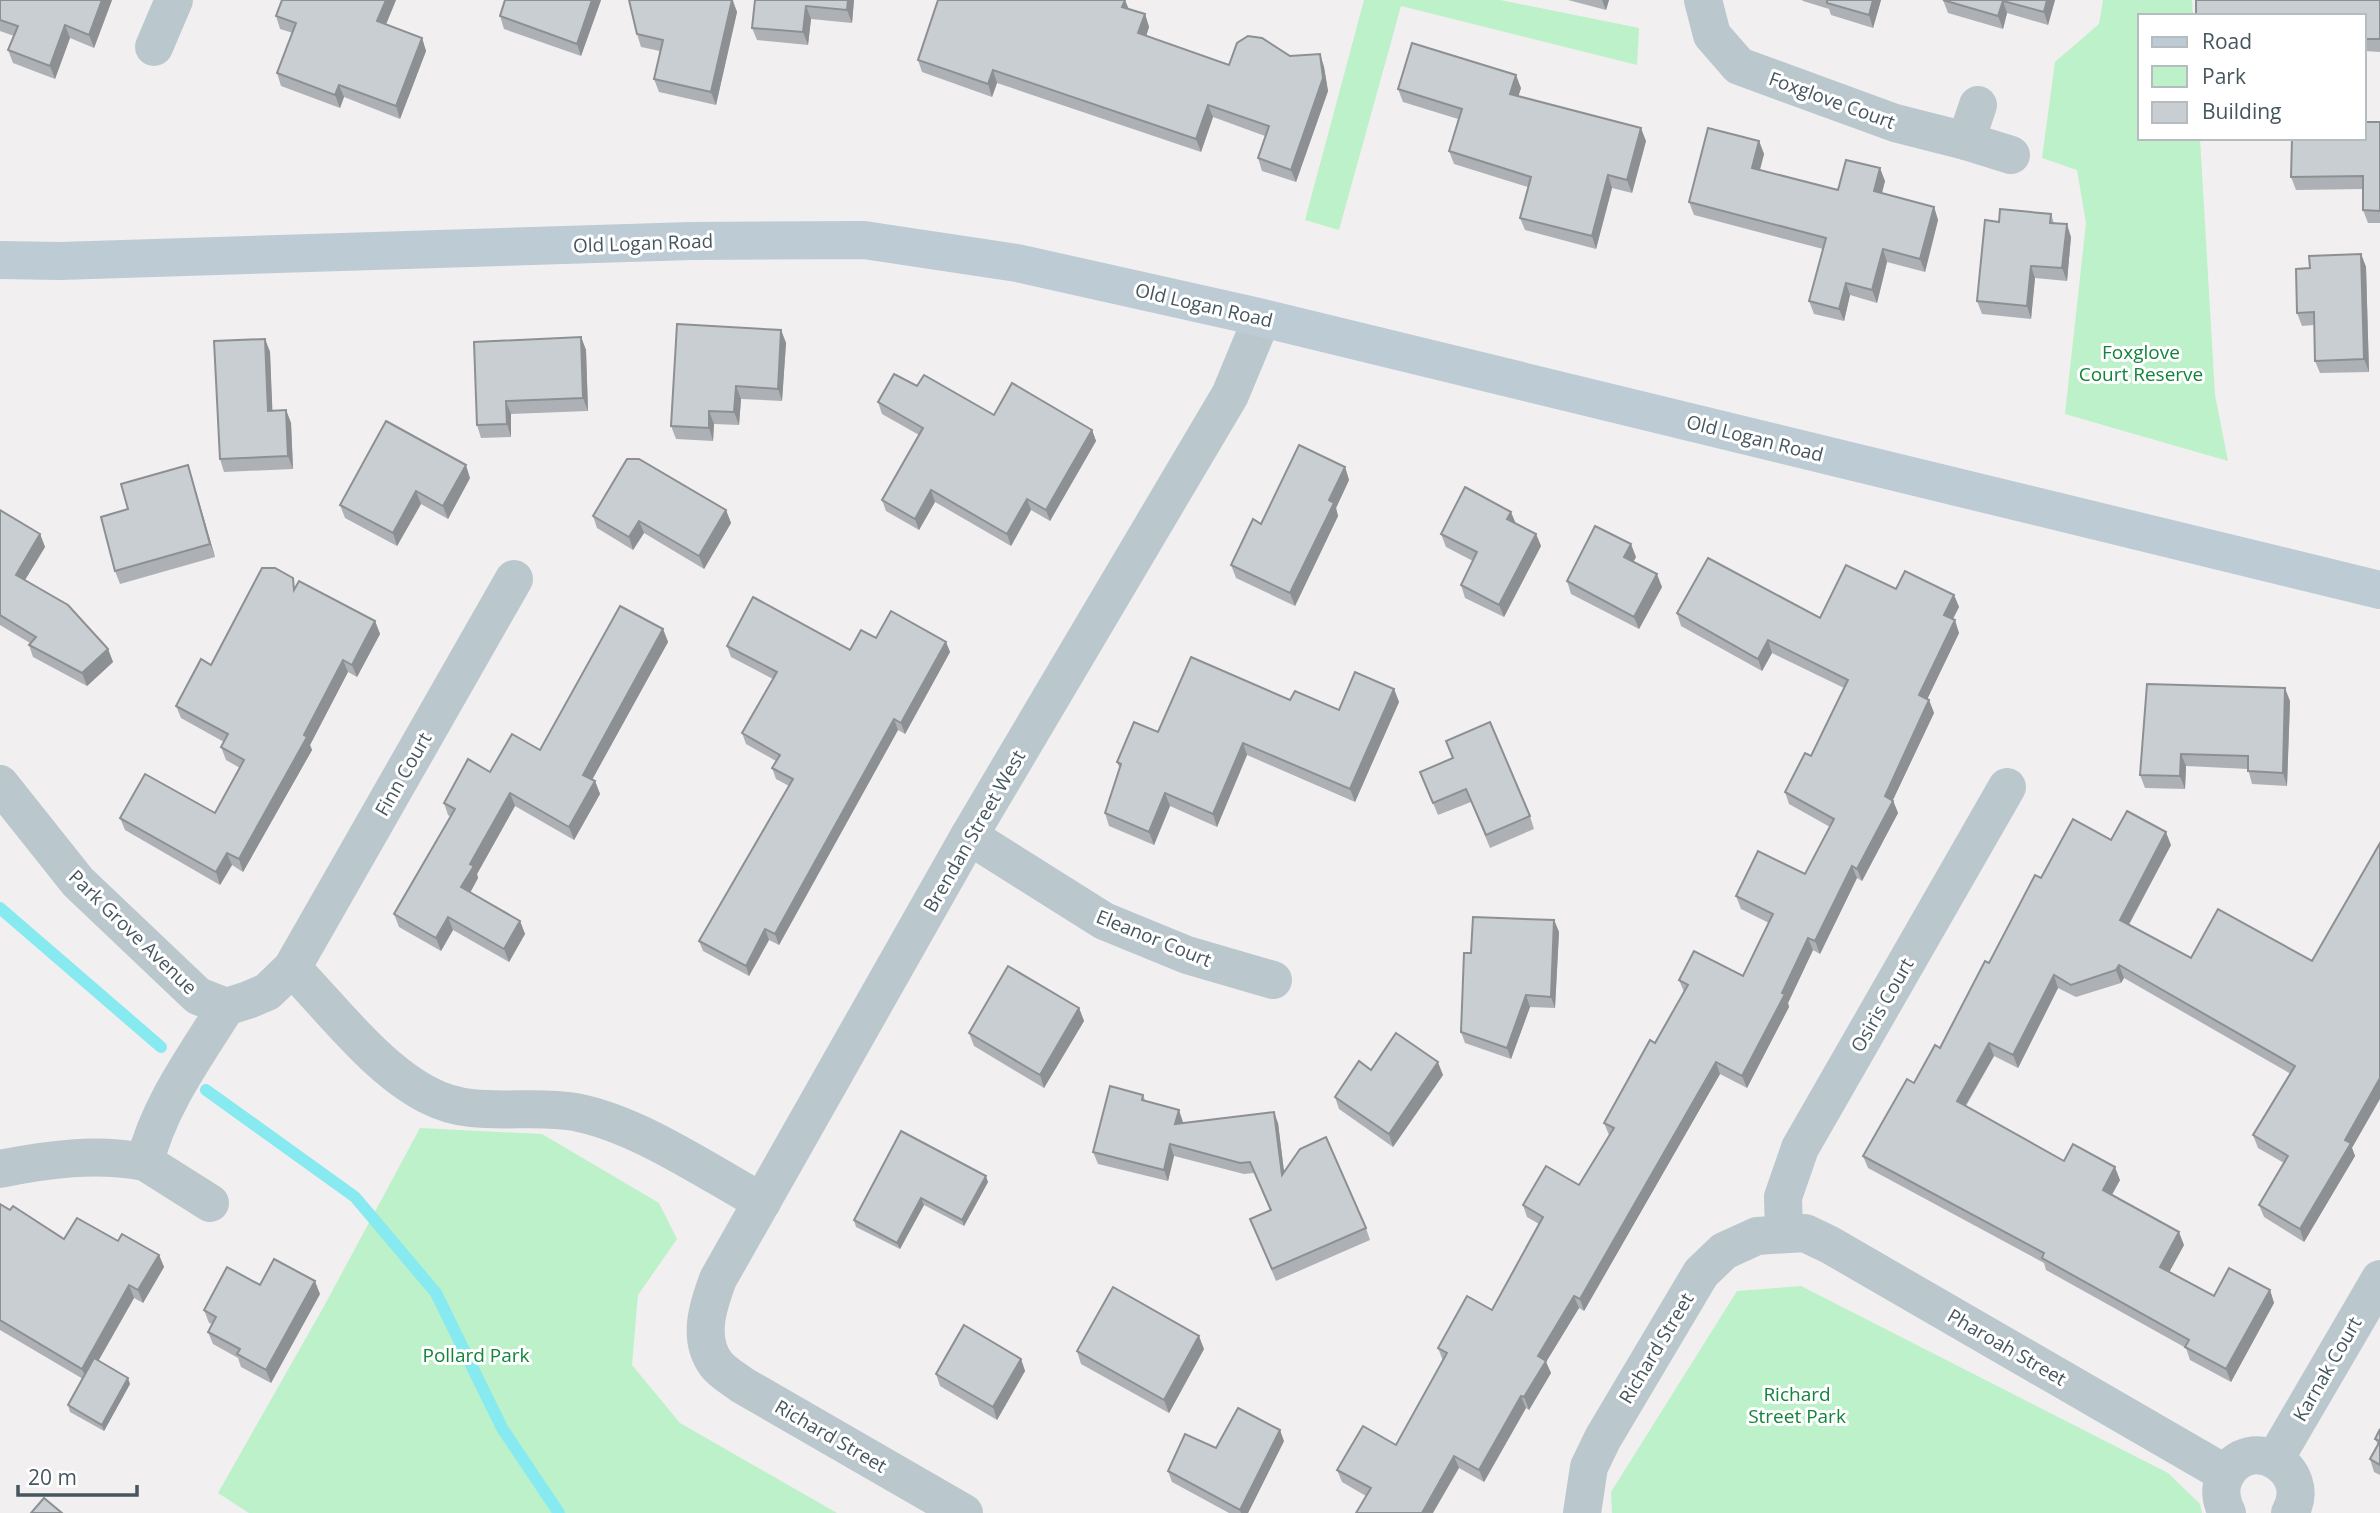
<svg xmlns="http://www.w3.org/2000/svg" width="2380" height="1513" font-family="'Open Sans',sans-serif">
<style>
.green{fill:#bcf1c9}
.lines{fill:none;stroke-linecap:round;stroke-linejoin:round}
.stream{stroke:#87eaf0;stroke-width:12}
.street{stroke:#bac7cd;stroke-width:38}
.secondary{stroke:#bccbd4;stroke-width:38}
.wall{fill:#adb1b5}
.shaded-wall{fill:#8d9093}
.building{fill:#c9ced2;stroke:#8d9093;stroke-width:2}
.labels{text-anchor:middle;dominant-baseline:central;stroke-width:6;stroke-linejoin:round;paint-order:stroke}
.street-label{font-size:19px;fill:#46565e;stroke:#fff}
.park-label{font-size:19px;fill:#12843b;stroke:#fff}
</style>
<rect width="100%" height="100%" fill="#f2eff0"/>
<g class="green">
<polygon points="1364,0 1500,0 1639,28 1637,65 1401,6 1339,230 1305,220"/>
<polygon points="2103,0 2192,0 2193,16 2140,16 2140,138 2200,138 2215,395 2228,461 2065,414 2086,223 2077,170 2042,158 2055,62 2099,24"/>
<polygon points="420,1128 542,1134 659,1203 677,1239 638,1295 632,1365 680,1423 837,1513 249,1513 218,1493 323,1308"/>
<polygon points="1801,1286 2168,1473 2200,1504 2202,1513 1612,1513 1611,1492 1737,1291"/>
</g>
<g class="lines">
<g class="stream">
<polyline points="0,908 161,1047"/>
<polyline points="206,1090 355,1197 436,1293 502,1428 559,1513"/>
</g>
<g class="street">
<polyline points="1703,0 1712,35 1739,66 1895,123 1966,141"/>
<polyline points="154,47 174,0"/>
<polyline points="1978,105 1966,141 2011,155"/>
<polyline points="0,784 78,882 198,996 226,1007 248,1000 267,992 292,968 514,579"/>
<polyline points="969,836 1104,921 1187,955 1273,980"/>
<path d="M292,968C332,1009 377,1069 428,1095C474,1120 526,1103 575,1112C638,1124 706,1171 762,1202"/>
<polyline points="145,1162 210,1203"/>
<path d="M0,1169C49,1159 95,1153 145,1162C159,1105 195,1057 226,1007"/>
<polyline points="1784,1232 1783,1197 1800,1148 2007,787"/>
<polyline points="2275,1459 2380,1279"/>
<path d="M964,1513L742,1385C734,1379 722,1372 716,1364C697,1338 708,1306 718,1279L969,836L1230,395L1262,318"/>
<polyline points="1582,1513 1589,1467 1603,1438 1701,1273 1724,1251 1757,1236 1805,1233 1830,1245 2226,1474"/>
<path d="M2227,1513C2221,1501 2219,1488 2225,1476C2249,1430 2315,1469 2290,1513"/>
</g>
<polyline class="secondary" points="0,260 60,261 691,241 864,240 1017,263 1250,315 2380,590"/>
</g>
<g class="wall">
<polygon points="0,0 112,0 94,48 70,38 55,79 13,63 8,50 14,36 0,31"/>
<polygon points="282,0 396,0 386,24 422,38 426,51 400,119 344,97 340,108 281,86 277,73 293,33 280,29 276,16"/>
<polygon points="601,0 581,56 504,29 500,16"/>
<polygon points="629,0 733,0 737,12 716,105 659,92 654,79 660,51 641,47 637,34"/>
<polygon points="755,0 854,0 852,23 811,19 808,45 757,40 752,28"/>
<polygon points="1568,0 1609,0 1606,10"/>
<polygon points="1802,0 1881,0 1873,28 1831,15 1829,9 1803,1"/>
<polygon points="1943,0 2055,0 2048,25 2007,13 2003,29 1948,13"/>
<polygon points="2380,0 2380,52 2364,51 2364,16"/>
<polygon points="1129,9 1145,14 1149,27 1146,36 1229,65 1290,56 1320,54 1324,67 1328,91 1296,182 1262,171 1258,158 1265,136 1213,117 1201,152 997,83 992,97 922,72 918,60"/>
<polygon points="1521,88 1518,96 1646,141 1632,193 1612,188 1596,249 1525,230 1520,218 1528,187 1454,164 1449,151 1458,119 1403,102 1398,89"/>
<polygon points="2380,122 2380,223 2368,223 2363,210 2363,189 2296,190 2291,177"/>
<polygon points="1759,141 1764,154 1760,170 1838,190 1885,181 1882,193 1934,207 1938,220 1925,272 1887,262 1877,303 1850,295 1844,321 1814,314 1809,301 1823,249 1694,215 1689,202"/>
<polygon points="2051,214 2054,223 2071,237 2067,281 2035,278 2031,319 1982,314 1977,301 1999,222"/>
<polygon points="2361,254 2366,267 2369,372 2320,373 2315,361 2314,325 2302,326 2297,313 2310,268"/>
<polygon points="781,330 786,343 782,401 741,399 739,425 714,424 713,441 676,439 671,426"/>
<polygon points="581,337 586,350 588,411 511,414 511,437 481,438 477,425"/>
<polygon points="265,339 270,352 272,411 286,410 291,423 293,469 224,472 220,459"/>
<polygon points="917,386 994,415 1092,430 1096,441 1050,521 1031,510 1011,546 935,502 919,530 886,511 882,500 919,435 882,414 878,402"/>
<polygon points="188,465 192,478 215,557 120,584 115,571 128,509"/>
<polygon points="1345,467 1349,480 1336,508 1338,516 1295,606 1236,578 1231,565 1261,524"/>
<polygon points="470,478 448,519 421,504 397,546 345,518 340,505"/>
<polygon points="0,510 40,534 45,547 25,580 108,649 113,662 87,686 33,657 29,645 30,643 0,625"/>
<polygon points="726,510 731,523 704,569 644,533 633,550 597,528 593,516"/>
<polygon points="1516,523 1536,534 1541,546 1504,617 1465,598 1461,585 1473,561 1446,547 1441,534"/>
<polygon points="1636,557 1633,562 1662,587 1639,629 1571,594 1567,581"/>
<polygon points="296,586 375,621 380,634 357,677 348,672 310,745 312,750 243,872 232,865 220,885 125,830 120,818 215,813 240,768 226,760 221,747 224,742 181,718 176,706 211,665"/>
<polygon points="1896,589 1954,595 1959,607 1953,619 1959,633 1927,699 1929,700 1934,713 1893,800 1898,813 1862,881 1857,878 1820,954 1813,950 1788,1003 1789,1007 1747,1088 1720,1074 1584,1311 1579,1308 1546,1362 1551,1373 1529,1410 1526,1408 1484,1482 1459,1468 1366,1496 1342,1482 1337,1470 1396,1445 1443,1361 1438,1348 1492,1310 1539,1224 1527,1217 1523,1205 1579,1185 1609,1135 1604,1123 1655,1043 1684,992 1679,980 1743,976 1769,923 1741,909 1736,896 1805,874 1830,827 1789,804 1785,792 1811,756 1844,688 1772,653 1762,671 1681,626 1677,613 1820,618"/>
<polygon points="663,629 668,642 592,780 595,781 600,794 574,840 515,806 477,874 478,878 470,893 520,921 525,934 509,962 453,930 441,951 399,927 394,914 451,817 448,815 444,803 490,772 540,750"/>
<polygon points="876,638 946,642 950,652 905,734 898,730 779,945 769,940 749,976 703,951 699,941 789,786 776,779 772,768 776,761 746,744 742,733 773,679 731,657 727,646 850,650"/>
<polygon points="2147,684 2290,701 2287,786 2252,784 2248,769 2186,766 2185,789 2145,788 2140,775"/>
<polygon points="1394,689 1399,702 1355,802 1247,755 1217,827 1170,806 1154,845 1109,826 1105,813 1120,769 1117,762 1158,732 1290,700 1339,710"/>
<polygon points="1453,759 1530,816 1534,829 1490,848 1471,802 1438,815 1420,772"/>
<polygon points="2111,840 2171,845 2129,925 2191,958 2218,909 2352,1148 2355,1156 2304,1242 2264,1217 2259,1205 2284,1163 2258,1148 2253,1135 2291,1074 2124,978 2121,983 2076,997 2058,988 2018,1068 1994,1056 1966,1106 2064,1161 2120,1180 2112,1195 2184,1245 2169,1272 2214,1296 2270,1290 2274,1303 2231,1382 2190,1360 2186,1348 2046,1270 2044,1263 1868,1168 1863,1156 1940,1048 1989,963"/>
<polygon points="1554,920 1559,932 1555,1008 1530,1007 1511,1059 1465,1043 1461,1032 1471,953"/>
<polygon points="1079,1008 1084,1021 1044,1088 974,1046 969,1033"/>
<polygon points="1371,1070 1443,1075 1393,1147 1339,1109 1335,1097"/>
<polygon points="1143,1095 1145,1100 1183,1122 1183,1123 1278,1123 1284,1172 1366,1228 1370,1240 1276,1281 1250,1219 1270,1210 1254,1173 1244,1174 1174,1156 1168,1181 1098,1164 1093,1152"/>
<polygon points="901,1131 988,1182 964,1226 924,1205 900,1249 856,1227 854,1220"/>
<polygon points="0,1204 64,1239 118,1241 159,1255 164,1267 143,1303 134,1298 98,1361 130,1384 104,1431 70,1412 68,1405 83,1379 0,1330"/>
<polygon points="260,1285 320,1294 271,1383 241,1367 238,1358 213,1344 208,1332 212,1324 209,1323 204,1310"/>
<polygon points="1204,1349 1169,1413 1081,1364 1077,1351"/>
<polygon points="1021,1359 1025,1371 997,1420 940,1386 936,1374"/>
<polygon points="2380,1429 2380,1475 2374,1472 2370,1459 2378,1445 2375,1439"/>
<polygon points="1284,1441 1248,1513 1229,1513 1172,1482 1168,1471"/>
</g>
<g class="shaded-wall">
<polygon points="102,0 112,0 94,48 89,35"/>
<polygon points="386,0 396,0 382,34 377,21"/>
<polygon points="592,0 601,0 581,56 577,44"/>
<polygon points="732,0 737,12 716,105 711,92"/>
<polygon points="848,0 854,0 852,23 847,10"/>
<polygon points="1125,0 1130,12 1122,7"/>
<polygon points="1602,0 1609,0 1606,10"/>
<polygon points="1873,0 1881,0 1873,28 1869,15"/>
<polygon points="2047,0 2055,0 2048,25 2044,12"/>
<polygon points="2003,1 2007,13 2003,29 1998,16"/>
<polygon points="806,6 811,19 808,45 803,32"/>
<polygon points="1145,14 1149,27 1143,46 1138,33"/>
<polygon points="65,25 70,38 55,79 50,66"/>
<polygon points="422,38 426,51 400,119 396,106"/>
<polygon points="1320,54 1324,67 1328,91 1296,182 1291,170"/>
<polygon points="993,70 997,83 992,97 988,84"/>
<polygon points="1516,75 1521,88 1515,107 1510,94"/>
<polygon points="339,85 344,97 340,108 335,95"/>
<polygon points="1208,105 1213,117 1201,152 1196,139"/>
<polygon points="1641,128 1646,141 1632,193 1627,180"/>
<polygon points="1759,141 1764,154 1757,180 1752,168"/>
<polygon points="1880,168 1885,181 1879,204 1874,191"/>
<polygon points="1608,175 1612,188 1596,249 1592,236"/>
<polygon points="1934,207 1938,220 1925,272 1920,259"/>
<polygon points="2067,224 2071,237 2067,281 2062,268"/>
<polygon points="1883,249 1887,262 1877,303 1872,290"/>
<polygon points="2361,254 2366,267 2369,372 2364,359"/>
<polygon points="2031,266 2035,278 2031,319 2027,306"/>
<polygon points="1846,283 1850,295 1844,321 1839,309"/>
<polygon points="781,330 786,343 782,401 778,389"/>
<polygon points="581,337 586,350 588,411 583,398"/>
<polygon points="265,339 270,352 273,424 268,411"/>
<polygon points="736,386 741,399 739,425 734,412"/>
<polygon points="506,401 511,414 511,437 507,424"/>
<polygon points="286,410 291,423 293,469 288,456"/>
<polygon points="709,411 714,424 713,441 709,428"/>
<polygon points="1092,430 1096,441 1050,521 1046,510"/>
<polygon points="188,465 192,478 215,557 210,544"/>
<polygon points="466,465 470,478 448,519 443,506"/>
<polygon points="1345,467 1349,480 1336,508 1338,516 1295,606 1290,593 1329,500"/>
<polygon points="931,490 935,502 919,530 915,519"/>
<polygon points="416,491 421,504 397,546 393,533"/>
<polygon points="1027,499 1031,510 1011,546 1007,534"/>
<polygon points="726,510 731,523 704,569 699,556"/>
<polygon points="1511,512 1516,524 1507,519"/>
<polygon points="639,521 644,533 633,550 629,537"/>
<polygon points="40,534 45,547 20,588 16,575"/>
<polygon points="1536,534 1541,546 1504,617 1499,605"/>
<polygon points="1631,544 1636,557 1629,570 1624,557"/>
<polygon points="1657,574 1662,587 1639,629 1634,617"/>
<polygon points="1954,595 1959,607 1948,628 1944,615"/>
<polygon points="1955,620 1959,633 1923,708 1919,695"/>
<polygon points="375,621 380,634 357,677 352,665"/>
<polygon points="663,629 668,642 588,787 583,775"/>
<polygon points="1768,640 1772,653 1762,671 1758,659"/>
<polygon points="946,642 950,652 905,734 901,723"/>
<polygon points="108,649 113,662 87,686 82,673"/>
<polygon points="343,660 348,672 310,745 312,750 243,872 239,859"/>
<polygon points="2285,688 2290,701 2287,786 2283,773"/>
<polygon points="1394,689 1399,702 1355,802 1350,789"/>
<polygon points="1929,700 1934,713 1890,806 1893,801 1898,813 1862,881 1857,869 1885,796"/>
<polygon points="894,719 898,730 779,945 775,934"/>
<polygon points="1243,743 1247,755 1217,827 1213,814"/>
<polygon points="2181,754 2186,766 2185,789 2180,776"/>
<polygon points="595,781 600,794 574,840 569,827"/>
<polygon points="510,793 515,806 477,874 478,878 466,900 461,887 470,864"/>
<polygon points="1165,793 1170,806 1154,845 1149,832"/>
<polygon points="2166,832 2171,845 2124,933 2120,920"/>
<polygon points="227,853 232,865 220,885 216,872"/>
<polygon points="1852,866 1857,878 1820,954 1815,941"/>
<polygon points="448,917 453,930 441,951 436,938"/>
<polygon points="1554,920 1559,932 1555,1008 1551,997"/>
<polygon points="520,921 525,934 509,962 504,949"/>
<polygon points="765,929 769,940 749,976 746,966"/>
<polygon points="1808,938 1813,950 1788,1003 1789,1007 1747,1088 1742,1076"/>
<polygon points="2119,965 2124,978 2121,983 2116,970"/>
<polygon points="2054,975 2058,988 2018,1068 2013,1055"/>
<polygon points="1526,995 1530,1007 1511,1059 1507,1048"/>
<polygon points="1079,1008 1084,1021 1044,1088 1040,1075"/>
<polygon points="1989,1043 1994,1056 1961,1113 1957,1101"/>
<polygon points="1438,1062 1443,1075 1393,1147 1389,1134"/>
<polygon points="1716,1062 1720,1074 1584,1311 1580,1299"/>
<polygon points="2380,1078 2380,1099 2352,1148 2355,1156 2304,1242 2300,1229 2345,1140"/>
<polygon points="1179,1110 1183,1122 1179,1135 1175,1124"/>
<polygon points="1274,1112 1278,1123 1286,1187 1282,1175"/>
<polygon points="1170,1144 1174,1156 1168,1181 1164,1170"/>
<polygon points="2115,1167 2120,1180 2107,1203 2103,1190"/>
<polygon points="986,1176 988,1182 964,1226 962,1220"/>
<polygon points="921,1198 924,1205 900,1249 897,1243"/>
<polygon points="2179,1232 2184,1245 2165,1280 2160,1267"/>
<polygon points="159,1255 164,1267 143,1303 138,1290"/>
<polygon points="315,1281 320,1294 271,1383 266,1370"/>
<polygon points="129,1285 134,1298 87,1381 82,1369"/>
<polygon points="2270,1290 2274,1303 2231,1382 2226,1369"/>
<polygon points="1574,1296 1579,1308 1546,1362 1551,1373 1529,1410 1524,1397 1538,1356"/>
<polygon points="1199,1336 1204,1349 1169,1413 1164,1400"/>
<polygon points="1021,1359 1025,1371 997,1420 993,1407"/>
<polygon points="128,1378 130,1384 104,1431 102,1425"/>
<polygon points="1521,1396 1526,1408 1484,1482 1479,1470"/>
<polygon points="1280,1430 1284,1441 1248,1513 1241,1513 1240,1510"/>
<polygon points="1454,1456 1459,1468 1433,1513 1422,1513"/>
</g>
<g class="building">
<polygon points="0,0 102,0 89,35 65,25 50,66 8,50 18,26 0,20"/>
<polygon points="282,0 386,0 377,21 422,38 396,106 339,85 335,95 277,73 296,23 276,16"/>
<polygon points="505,0 592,0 577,44 500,16"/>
<polygon points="629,0 732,0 711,92 654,79 663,40 637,34"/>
<polygon points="755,0 848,0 847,10 806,6 803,32 752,28"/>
<polygon points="938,0 1125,0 1122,7 1145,14 1138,33 1229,65 1237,43 1248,36 1262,38 1290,56 1320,54 1323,78 1291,170 1258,158 1269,126 1208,105 1196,139 993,70 988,84 918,60"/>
<polygon points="1827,0 1873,0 1869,15 1827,3"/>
<polygon points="1943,0 2047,0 2044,12 2003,1 1998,16"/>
<polygon points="2196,0 2380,0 2380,39 2364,39 2364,16 2196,16"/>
<polygon points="1412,43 1516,75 1510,94 1641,128 1627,180 1608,175 1592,236 1520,218 1531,177 1449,151 1462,109 1398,89"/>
<polygon points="2364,122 2380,122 2380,211 2363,210 2363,176 2291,177 2292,138 2364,138"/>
<polygon points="1708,128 1759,141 1752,168 1838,190 1846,160 1880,168 1874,191 1934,207 1920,259 1883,249 1872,290 1846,283 1839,309 1809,301 1826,238 1689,202"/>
<polygon points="2000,209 2051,214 2050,223 2067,224 2062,268 2031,266 2027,306 1977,301 1985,220 1999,222"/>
<polygon points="2361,254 2364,359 2315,361 2314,312 2297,313 2296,269 2310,268 2309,256"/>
<polygon points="677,324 781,330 778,389 736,386 734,412 709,411 709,428 671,426"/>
<polygon points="581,337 583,398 506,401 507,424 477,425 474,342"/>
<polygon points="265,339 268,411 286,410 288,456 220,459 214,341"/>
<polygon points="894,374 917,386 924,375 994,415 1012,383 1092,430 1046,510 1027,499 1007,534 931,490 915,519 882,500 923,428 878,402"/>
<polygon points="386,421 466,465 443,506 416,491 393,533 340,505"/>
<polygon points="1299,445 1345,467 1329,500 1334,503 1290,593 1231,565 1253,519 1261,524"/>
<polygon points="627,459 639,459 726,510 699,556 639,521 629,537 593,516"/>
<polygon points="188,465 210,544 115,571 101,517 128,509 121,484"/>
<polygon points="1465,487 1511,512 1507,519 1536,534 1499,605 1461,585 1477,552 1441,534"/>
<polygon points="0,510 40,534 16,575 68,605 108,649 82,673 29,645 36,637 0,615"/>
<polygon points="1595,526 1631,544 1624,557 1657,574 1634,617 1567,581"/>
<polygon points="1708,558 1820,618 1846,565 1896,589 1905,571 1954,595 1944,615 1955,620 1919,695 1929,700 1885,796 1893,801 1857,869 1852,866 1815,941 1808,938 1782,993 1785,994 1742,1076 1716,1062 1580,1299 1574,1296 1538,1356 1546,1361 1524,1397 1521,1396 1479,1470 1454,1456 1422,1513 1356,1513 1371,1488 1337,1470 1363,1426 1396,1445 1447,1353 1438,1348 1467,1296 1492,1310 1543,1217 1523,1205 1546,1166 1579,1185 1614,1128 1604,1123 1650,1040 1655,1043 1688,985 1679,980 1694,951 1743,976 1773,914 1736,896 1758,851 1805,874 1834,819 1785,792 1805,753 1811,756 1848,680 1768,640 1758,659 1677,613"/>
<polygon points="262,568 275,568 293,578 294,590 299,581 375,621 352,665 343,660 304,735 307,737 239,859 227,853 216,872 120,818 145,774 215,813 244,760 221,747 228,734 176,706 201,659 211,665"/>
<polygon points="753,597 850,650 861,630 876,638 891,611 946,642 901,723 894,719 775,934 765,929 746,966 699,941 793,779 772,768 780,755 742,733 777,672 727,646"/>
<polygon points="620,606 663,629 583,775 595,781 569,827 510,793 470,864 474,866 461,887 520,921 504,949 448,917 436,938 394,914 455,809 444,803 468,759 490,772 512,734 540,750"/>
<polygon points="1191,657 1290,700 1295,691 1339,710 1355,672 1394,689 1350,789 1243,743 1213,814 1165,793 1149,832 1105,813 1121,764 1117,762 1134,722 1158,732"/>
<polygon points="2147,684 2285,688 2283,773 2248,771 2248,756 2181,754 2180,776 2140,775"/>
<polygon points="1490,722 1530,816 1486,835 1466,789 1433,803 1420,772 1453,758 1446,741"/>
<polygon points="2127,811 2166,832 2120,920 2191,958 2218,909 2312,961 2380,843 2380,1078 2345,1140 2351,1143 2300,1229 2259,1205 2288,1156 2253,1135 2295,1066 2119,965 2116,970 2071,985 2054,975 2013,1055 1989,1043 1957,1101 2064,1161 2073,1144 2115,1167 2103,1190 2179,1232 2160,1267 2214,1296 2229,1268 2270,1290 2226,1369 2185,1347 2189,1340 2042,1258 2044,1253 1863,1156 1907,1079 1914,1083 1935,1045 1940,1048 1985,961 1989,963 2035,875 2041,878 2073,819 2111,840"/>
<polygon points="1473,917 1554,920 1551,997 1526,995 1507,1048 1461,1032 1464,953 1471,953"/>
<polygon points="1008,966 1079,1008 1040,1075 969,1033"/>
<polygon points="1396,1033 1438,1062 1389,1134 1335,1097 1359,1061 1371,1070"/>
<polygon points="1110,1086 1143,1095 1142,1100 1179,1110 1175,1124 1274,1112 1282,1175 1300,1149 1326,1137 1366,1228 1272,1269 1250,1219 1271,1210 1250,1162 1240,1163 1170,1144 1164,1170 1093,1152"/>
<polygon points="901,1131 986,1176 962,1220 921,1198 897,1243 854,1220"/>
<polygon points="0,1204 10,1210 13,1206 64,1239 77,1218 118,1241 122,1234 159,1255 138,1290 129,1285 82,1369 0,1320"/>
<polygon points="274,1259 315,1281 266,1370 237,1354 240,1349 208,1332 216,1317 204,1310 227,1267 260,1285"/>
<polygon points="1113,1287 1199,1336 1164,1400 1077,1351"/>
<polygon points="964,1325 1021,1359 993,1407 936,1374"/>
<polygon points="94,1358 128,1378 102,1425 68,1405"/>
<polygon points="1238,1408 1280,1430 1240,1510 1168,1471 1185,1434 1216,1448"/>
<polygon points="2380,1429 2380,1465 2370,1459 2380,1441 2375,1439"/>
<polygon points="44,1498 62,1513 31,1513"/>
</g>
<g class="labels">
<g class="street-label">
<text transform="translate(1832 100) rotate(20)">Foxglove Court</text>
<text transform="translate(643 243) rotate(-2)">Old Logan Road</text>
<text transform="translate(1204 305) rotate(13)">Old Logan Road</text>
<text transform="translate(1755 438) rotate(14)">Old Logan Road</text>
<text transform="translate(403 774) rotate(-60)">Finn Court</text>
<text transform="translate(974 831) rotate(-60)">Brendan Street West</text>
<text transform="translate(133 932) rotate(44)">Park Grove Avenue</text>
<text transform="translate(1154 938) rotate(22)">Eleanor Court</text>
<text transform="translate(1882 1005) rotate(-60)">Osiris Court</text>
<text transform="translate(2007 1347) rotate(30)">Pharoah Street</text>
<text transform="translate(1656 1348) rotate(-59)">Richard Street</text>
<text transform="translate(2327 1369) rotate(-60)">Karnak Court</text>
<text transform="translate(831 1436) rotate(30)">Richard Street</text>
</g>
<g class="park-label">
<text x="2141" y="352">Foxglove<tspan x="2141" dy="22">Court Reserve</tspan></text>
<text x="476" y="1355">Pollard Park</text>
<text x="1797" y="1394">Richard<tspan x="1797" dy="22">Street Park</tspan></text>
</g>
</g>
<rect x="2138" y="14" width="228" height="126" fill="#ffffff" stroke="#b5bbbf" stroke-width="2"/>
<rect x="2152" y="37" width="35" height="10" fill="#bccbd4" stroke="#b5bbbf" stroke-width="2"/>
<text x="2202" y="49" font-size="21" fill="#46565e">Road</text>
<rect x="2152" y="66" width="35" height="21" fill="#bcf1c9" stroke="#b5bbbf" stroke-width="2"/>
<text x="2202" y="84" font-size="21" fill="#46565e">Park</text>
<rect x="2152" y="102" width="35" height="21" fill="#c9ced2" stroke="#b5bbbf" stroke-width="2"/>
<text x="2202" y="119" font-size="21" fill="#46565e">Building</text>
<path d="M18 1485v10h119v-10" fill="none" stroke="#46565e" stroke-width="3.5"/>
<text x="28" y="1485" font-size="21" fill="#46565e" stroke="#ffffff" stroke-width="5" paint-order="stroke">20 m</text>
</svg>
